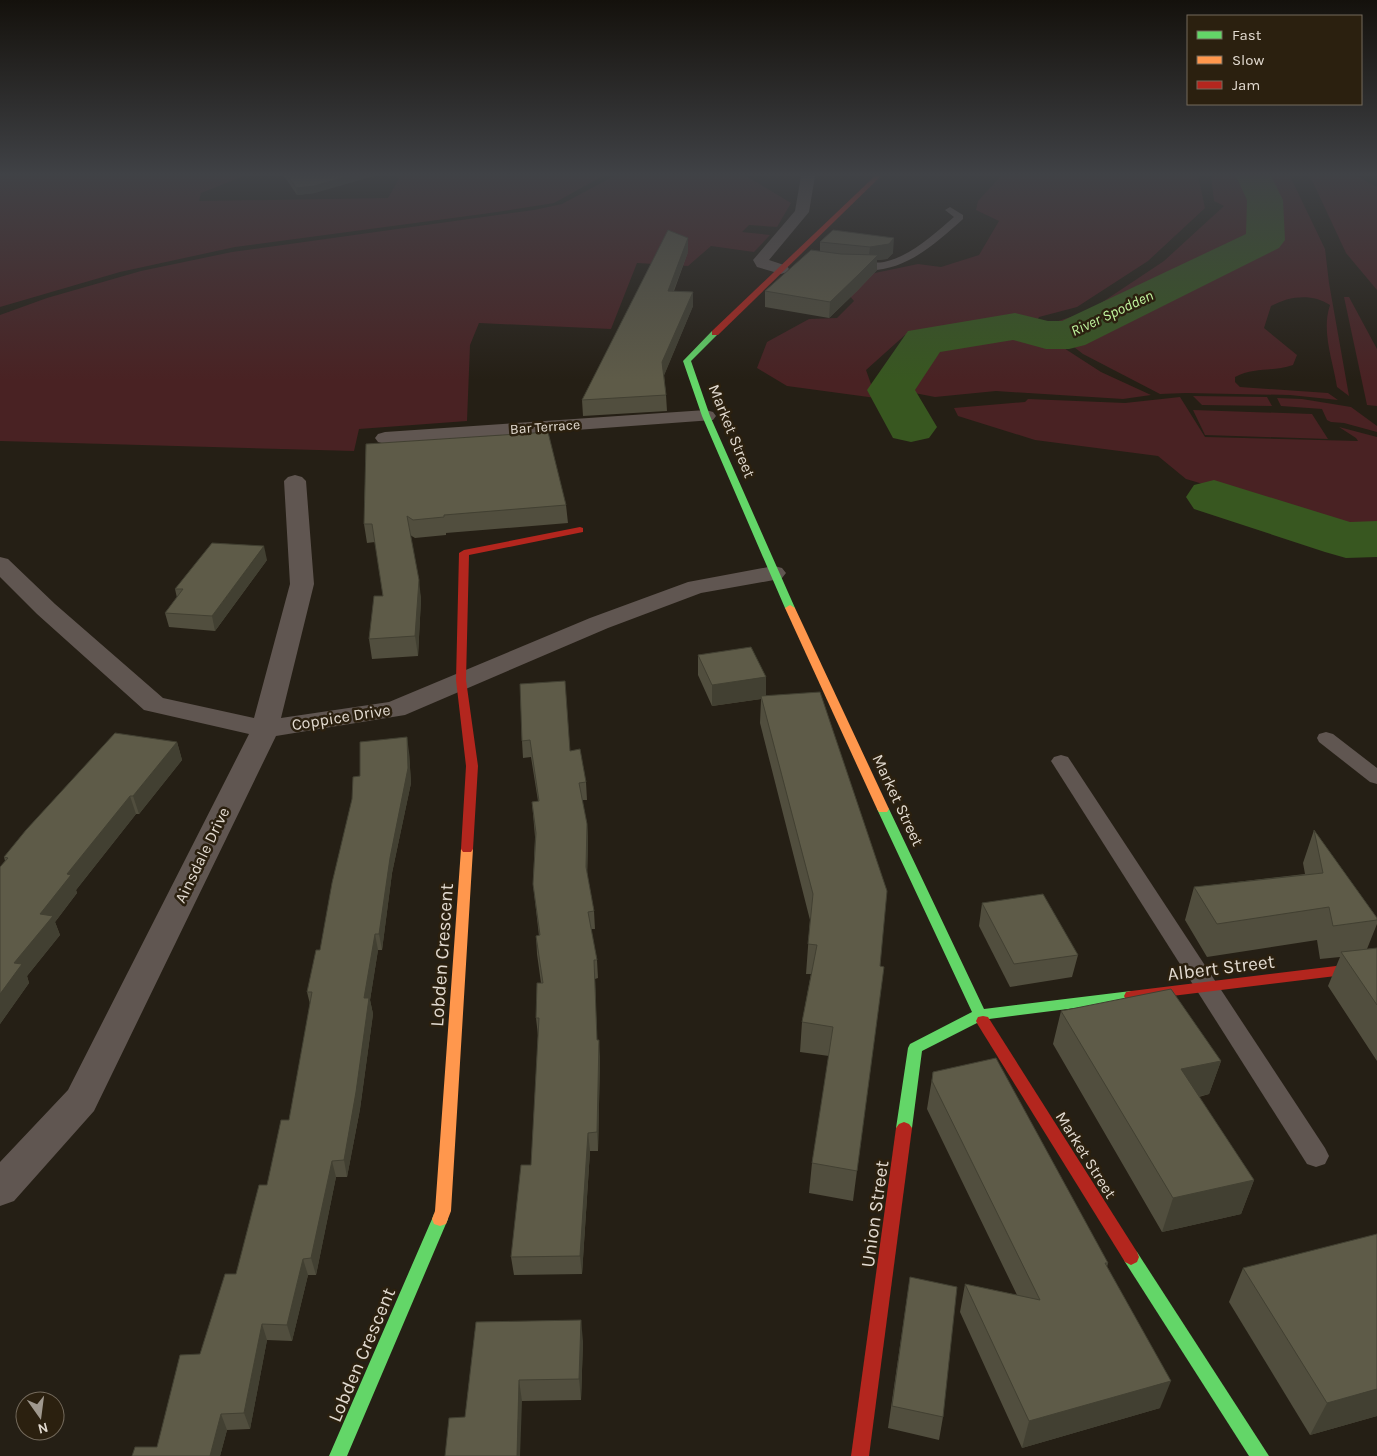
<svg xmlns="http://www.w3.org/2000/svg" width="1377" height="1456" font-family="Karla,sans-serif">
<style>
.green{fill:#492223}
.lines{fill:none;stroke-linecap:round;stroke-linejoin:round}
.river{fill:#385720;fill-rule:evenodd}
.lane{fill:#605651;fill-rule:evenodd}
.street{fill:#605651;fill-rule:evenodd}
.fast{fill:#63d668;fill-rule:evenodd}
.slow{fill:#ff974d;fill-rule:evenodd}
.jam{fill:#b3261e;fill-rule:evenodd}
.wall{fill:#514e3e}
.shaded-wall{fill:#424032}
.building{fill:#5e5b48;stroke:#424032}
.labels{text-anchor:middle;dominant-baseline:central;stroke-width:5;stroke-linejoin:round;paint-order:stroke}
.far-street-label{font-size:14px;fill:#e2dad0;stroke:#2b200f}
.far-water-label{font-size:15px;font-style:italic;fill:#c0f59e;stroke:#2b200f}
.street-label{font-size:16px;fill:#e2dad0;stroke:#2b200f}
.near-street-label{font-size:19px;fill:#e2dad0;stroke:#2b200f}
</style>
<rect width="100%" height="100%" fill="#251f15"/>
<g class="green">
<polygon points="0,176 244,176 201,193 199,201 388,198 399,179 397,176 603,176 554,203 490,213 235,247 120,272 0,307"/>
<polygon points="614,176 746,176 791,203 777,227 749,225 742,232 770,235 754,252 711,246 688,266 637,263 611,329 479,323 470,345 467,421 359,429 354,451 0,441 0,315 47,298 141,271 232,252 534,210 562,204"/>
<polygon points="1001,176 1198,176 1205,208 1148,261 1077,307 1039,317 1035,325 1011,323 905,335 866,370 876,398 787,386 757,368 767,342 809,319 837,318 854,301 844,289 870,274 918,264 941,267 979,255 999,221 976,210 978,201"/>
<polygon points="1211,176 1243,176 1255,208 1255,239 1097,319 1065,333 1058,333 1049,324 1089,311 1164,261 1224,206 1214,201"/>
<path d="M1259,176H1290L1325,249L1329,283L1349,396L1337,387C1333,361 1321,331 1330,305C1312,293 1289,296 1271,306L1264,328L1297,355L1293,365C1272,372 1255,367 1235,377V382L1240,387L1254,388L1328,393L1338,400L1290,395L1186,393L1160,394L1083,354L1065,340L1082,338L1273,242L1272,201Z"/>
<polygon points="1310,176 1357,176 1377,187 1377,290 1346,253"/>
<polygon points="1344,297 1349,297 1377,349 1377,406 1367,405"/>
<polygon points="1013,329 1053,341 1101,372 1151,395 1123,399 996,391 935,397 904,391 938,348"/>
<polygon points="1193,396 1267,397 1272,406 1202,405"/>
<polygon points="1180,397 1205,437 1358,441 1356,438 1339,427 1377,437 1377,531 1363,531 1186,479 1158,456 1035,440 958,416 954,408 1025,402 1028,399 1125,403"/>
<polygon points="1277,398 1302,399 1351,407 1377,426 1377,432 1344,423 1331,422 1327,420 1322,409 1281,406"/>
<polygon points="1193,410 1312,414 1328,439 1205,435"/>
</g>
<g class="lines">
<g class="river">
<polygon points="1236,176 1271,176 1283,200 1285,240 1279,248 1085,345 1069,349 1046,349 1013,340 940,352 915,390 937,427 929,438 911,442 893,438 867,390 908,331 1015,313 1048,321 1062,321 1246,234 1247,200"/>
<polygon points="1214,480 1350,522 1377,521 1377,557 1346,558 1325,552 1194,509 1186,497 1194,485"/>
</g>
<g class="lane">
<path d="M950,207L963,215V219C935,244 904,273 864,270C858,270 850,270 846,266C853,259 873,264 884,262C911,256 933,235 954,217L945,210Z"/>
<polygon points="1326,732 1333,734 1377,768 1377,784 1370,782 1319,742 1317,738 1319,734"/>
<polygon points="1061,755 1068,757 1325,1148 1329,1156 1325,1164 1316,1167 1307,1164 1051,761 1054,757"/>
</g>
<g class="street">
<polygon points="801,176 815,176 809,212 769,260 787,266 789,269 787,272 781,274 757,267 753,260 795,211"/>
<polygon points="706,410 713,412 716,416 713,420 385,444 378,442 375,438 378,434 385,432"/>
<polygon points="295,475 302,477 306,481 314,584 281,718 389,702 590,618 688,582 774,566 782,568 786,573 782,578 774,580 701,593 608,628 405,715 276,736 94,1111 14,1201 0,1206 0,1162 68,1090 249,734 144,710 37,614 0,577 0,557 8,559 55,604 163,698 254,718 290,584 284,481 288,477"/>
</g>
<g class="fast">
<polygon points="712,331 719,333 691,361 710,416 795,608 794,610 790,611 785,608 702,416 683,361"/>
<polygon points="883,805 889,809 984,1009 1131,991 1136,992 1138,996 1136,1000 1131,1001 989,1019 988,1025 983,1026 977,1023 922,1051 912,1128 909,1132 904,1134 899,1132 896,1128 908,1048 910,1044 972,1012 877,809"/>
<polygon points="440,1212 446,1214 448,1219 347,1456 329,1456 432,1219 434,1214"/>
<polygon points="1131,1249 1137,1252 1269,1456 1249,1456 1125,1262 1123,1257 1125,1252"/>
</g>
<g class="slow">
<polygon points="790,605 795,608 889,809 887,812 879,812 877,809 785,608"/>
<polygon points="467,845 471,846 473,849 451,1211 446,1224 440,1226 434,1224 432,1219 435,1211 461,849 463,846"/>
</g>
<g class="jam">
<polygon points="875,176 881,176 718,335 712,335 712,331"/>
<polygon points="580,527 583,528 583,532 469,555 466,680 478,766 473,849 471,852 463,852 461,849 466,766 456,680 459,553 464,550"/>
<polygon points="1377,961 1377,971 1131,1001 1126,1000 1124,996 1126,992 1131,991"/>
<polygon points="983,1016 988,1017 1137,1252 1139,1257 1137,1262 1131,1265 1125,1262 978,1025 976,1021 978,1017"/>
<polygon points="904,1122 909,1124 912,1128 869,1456 851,1456 896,1128 899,1124"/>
</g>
</g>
<g class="wall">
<polygon points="284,176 308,176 315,193 297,195"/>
<polygon points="833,230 893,253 887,259 877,260 877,270 857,291 829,318 765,307 765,291 820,251 820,242"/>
<polygon points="688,252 674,291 693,292 693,306 664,375 666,395 667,411 583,416 582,400"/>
<polygon points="366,444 566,505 568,523 446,533 446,535 415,538 410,535 421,599 418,656 372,659 369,639 383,596 375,542 367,543 364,524"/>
<polygon points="267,560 215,631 169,627 165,613 177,598 175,589"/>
<polygon points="698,655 766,696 880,966 880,996 853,1201 809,1193 812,1163 829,1056 800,1052 802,1022 811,974 806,974 810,920 760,723 761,699 712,706 698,675"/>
<polygon points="520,684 570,751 586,782 587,800 582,800 587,824 588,841 587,873 594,911 595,929 591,929 597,960 598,978 595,979 597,1040 600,1058 598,1151 590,1151 582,1274 514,1275 511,1257 531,1165 538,1036 536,1018 541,983 537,954 536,936 539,936 533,884 535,837 532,802 538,801 531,757 523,758 522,741"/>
<polygon points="177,742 182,760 139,814 136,814 76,890 77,893 55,922 60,935 27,976 29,983 0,1024 0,867 5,861 4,857"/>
<polygon points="409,752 411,783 392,873 382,950 378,950 370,1000 373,1014 360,1109 347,1177 336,1177 316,1275 308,1275 292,1341 267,1340 250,1429 227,1430 220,1456 132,1456 157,1447 200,1354 236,1274 267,1185 289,1120 310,1004 307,992 320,950"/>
<polygon points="1314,830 1377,918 1377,924 1367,949 1377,948 1377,1061 1328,986 1340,957 1320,959 1317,940 1207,957 1185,920 1194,887 1305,874 1303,863"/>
<polygon points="982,903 1078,955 1072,977 1010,987 979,926"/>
<polygon points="1061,1011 1221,1061 1209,1094 1199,1097 1254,1180 1241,1214 1162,1232 1053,1044"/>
<polygon points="933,1072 1108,1263 1107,1267 1160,1408 1022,1448 960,1312 965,1284 1017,1295 927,1109"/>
<polygon points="1243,1268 1377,1416 1310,1435 1229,1302"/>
<polygon points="910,1277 943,1417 939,1440 888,1428"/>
<polygon points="476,1322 583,1341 581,1400 522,1401 465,1417"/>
</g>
<g class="shaded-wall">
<polygon points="349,176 374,176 315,193 297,195 296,188"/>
<polygon points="688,238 688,252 668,305 668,291"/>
<polygon points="894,238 893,253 887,259 877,260 877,270 857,291 829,318 830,302 868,261 870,247"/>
<polygon points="693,292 693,306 663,378 662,362"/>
<polygon points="264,546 267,560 215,631 212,616"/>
<polygon points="419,580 421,599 418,656 415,636"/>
<polygon points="766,677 766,698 761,696 761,699 712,706 712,685"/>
<polygon points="407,737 409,752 411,783 392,873 382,950 379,934"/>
<polygon points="177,742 182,760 139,814 133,796"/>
<polygon points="130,796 136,814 76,890 77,893 55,922 60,935 27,976 29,983 0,1024 0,994 14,963 40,914 67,874"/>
<polygon points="587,824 588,841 587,885 586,867"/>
<polygon points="375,934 378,950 370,1000 373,1014 360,1109 347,1177 344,1160 364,998"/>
<polygon points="884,967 880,996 853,1201 857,1171"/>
<polygon points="599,1040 600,1058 598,1151 597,1132"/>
<polygon points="1221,1061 1209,1094 1170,1103 1181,1069"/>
<polygon points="588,1133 590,1151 582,1274 580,1256"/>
<polygon points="332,1161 336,1177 316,1275 311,1258"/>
<polygon points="1254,1180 1241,1214 1162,1232 1173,1198"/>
<polygon points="303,1259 308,1275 292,1341 287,1325"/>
<polygon points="581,1320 583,1341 581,1400 579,1379"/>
<polygon points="262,1324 267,1340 250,1429 244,1413"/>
<polygon points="519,1380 522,1401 520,1456 517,1456"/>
<polygon points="1171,1381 1160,1408 1022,1448 1029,1421"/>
<polygon points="1377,1389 1377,1416 1310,1435 1327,1403"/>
<polygon points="221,1414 227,1430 220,1456 210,1456"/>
</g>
<g class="building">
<polygon points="288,176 349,176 314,186 296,188"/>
<polygon points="668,230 688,238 668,291 693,292 662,362 666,395 582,400"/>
<polygon points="833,230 894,238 889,244 870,247 820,242"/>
<polygon points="811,250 841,254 878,255 858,275 830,302 765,291"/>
<polygon points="548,432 566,505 444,515 444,517 413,520 407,516 419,580 415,636 369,639 374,596 383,596 372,524 364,524 366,444"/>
<polygon points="212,543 264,546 212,616 165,613 183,589 175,589"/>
<polygon points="751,647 766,677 712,685 698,655"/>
<polygon points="565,681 570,751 580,749 586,782 579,783 587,824 586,867 594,911 588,912 597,960 594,960 597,1040 599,1040 597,1132 588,1133 580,1256 511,1257 521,1165 531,1165 539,1018 536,1018 537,983 543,983 536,936 540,935 533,884 536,833 532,802 539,801 530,740 522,741 520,684"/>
<polygon points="820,692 887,891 880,966 884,967 857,1171 812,1163 833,1027 802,1022 817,945 808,944 813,894 761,696"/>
<polygon points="115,733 177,742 133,796 130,796 67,874 71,875 40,914 53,916 14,963 22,964 0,994 0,867 8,858 4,857 26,830"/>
<polygon points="407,737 408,768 390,858 379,934 375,934 364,998 369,998 356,1092 344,1160 332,1161 311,1258 303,1259 287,1325 262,1324 244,1413 221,1414 210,1456 132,1456 135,1447 157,1447 180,1355 200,1354 225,1274 236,1274 259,1185 267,1185 281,1120 289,1120 312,992 307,992 316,950 320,950 332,883 352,799 353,777 360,776 360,742"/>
<polygon points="1314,830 1377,918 1377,920 1333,926 1329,907 1217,924 1194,887 1323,873"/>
<polygon points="1043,894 1078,955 1014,964 982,903"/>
<polygon points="1377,948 1377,1005 1341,952"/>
<polygon points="1171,989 1221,1061 1181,1069 1254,1180 1173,1198 1061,1011"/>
<polygon points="996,1058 1108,1263 1105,1263 1171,1381 1029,1421 965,1284 1040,1300 932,1081 933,1072"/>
<polygon points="1377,1234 1377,1389 1327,1403 1243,1268"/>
<polygon points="910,1277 957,1287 943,1417 892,1406"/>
<polygon points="581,1320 579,1379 519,1380 517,1456 445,1456 449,1418 465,1417 476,1322"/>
</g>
<linearGradient id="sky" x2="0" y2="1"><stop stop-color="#14110c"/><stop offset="0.46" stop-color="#404246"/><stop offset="1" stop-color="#404246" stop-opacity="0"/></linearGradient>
<rect width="1377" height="380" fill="url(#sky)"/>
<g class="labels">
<g class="far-street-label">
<text transform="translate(545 427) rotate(-4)">Bar Terrace</text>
</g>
<g class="far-water-label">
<text transform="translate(1112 313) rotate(-25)">River Spodden</text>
</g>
<g class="street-label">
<text transform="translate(732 431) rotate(68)">Market Street</text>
<text transform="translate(341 717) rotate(-9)">Coppice Drive</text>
<text transform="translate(898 800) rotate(65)">Market Street</text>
<text transform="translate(202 855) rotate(-64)">Ainsdale Drive</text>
<text transform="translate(1086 1155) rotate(58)">Market Street</text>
</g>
<g class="near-street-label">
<text transform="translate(442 955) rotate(-86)">Lobden Crescent</text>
<text transform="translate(1221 968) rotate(-7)">Albert Street</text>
<text transform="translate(875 1214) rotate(-82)">Union Street</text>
<text transform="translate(362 1355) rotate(-67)">Lobden Crescent</text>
</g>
</g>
<rect x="1187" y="15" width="175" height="90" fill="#2b200f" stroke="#746a5c"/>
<rect x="1197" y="31" width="25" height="8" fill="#63d668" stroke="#746a5c"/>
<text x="1232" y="40" font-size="15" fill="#e2dad0">Fast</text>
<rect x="1197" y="56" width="25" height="8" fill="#ff974d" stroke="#746a5c"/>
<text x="1232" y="65" font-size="15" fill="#e2dad0">Slow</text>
<rect x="1197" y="81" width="25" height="8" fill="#b3261e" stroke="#746a5c"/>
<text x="1232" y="90" font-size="15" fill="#e2dad0">Jam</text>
<g transform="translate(40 1416) rotate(166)"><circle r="24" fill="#2b200f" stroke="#746a5c"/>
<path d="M0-4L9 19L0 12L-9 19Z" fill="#a0998f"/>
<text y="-8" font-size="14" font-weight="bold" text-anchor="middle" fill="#e2dad0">N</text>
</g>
</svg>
